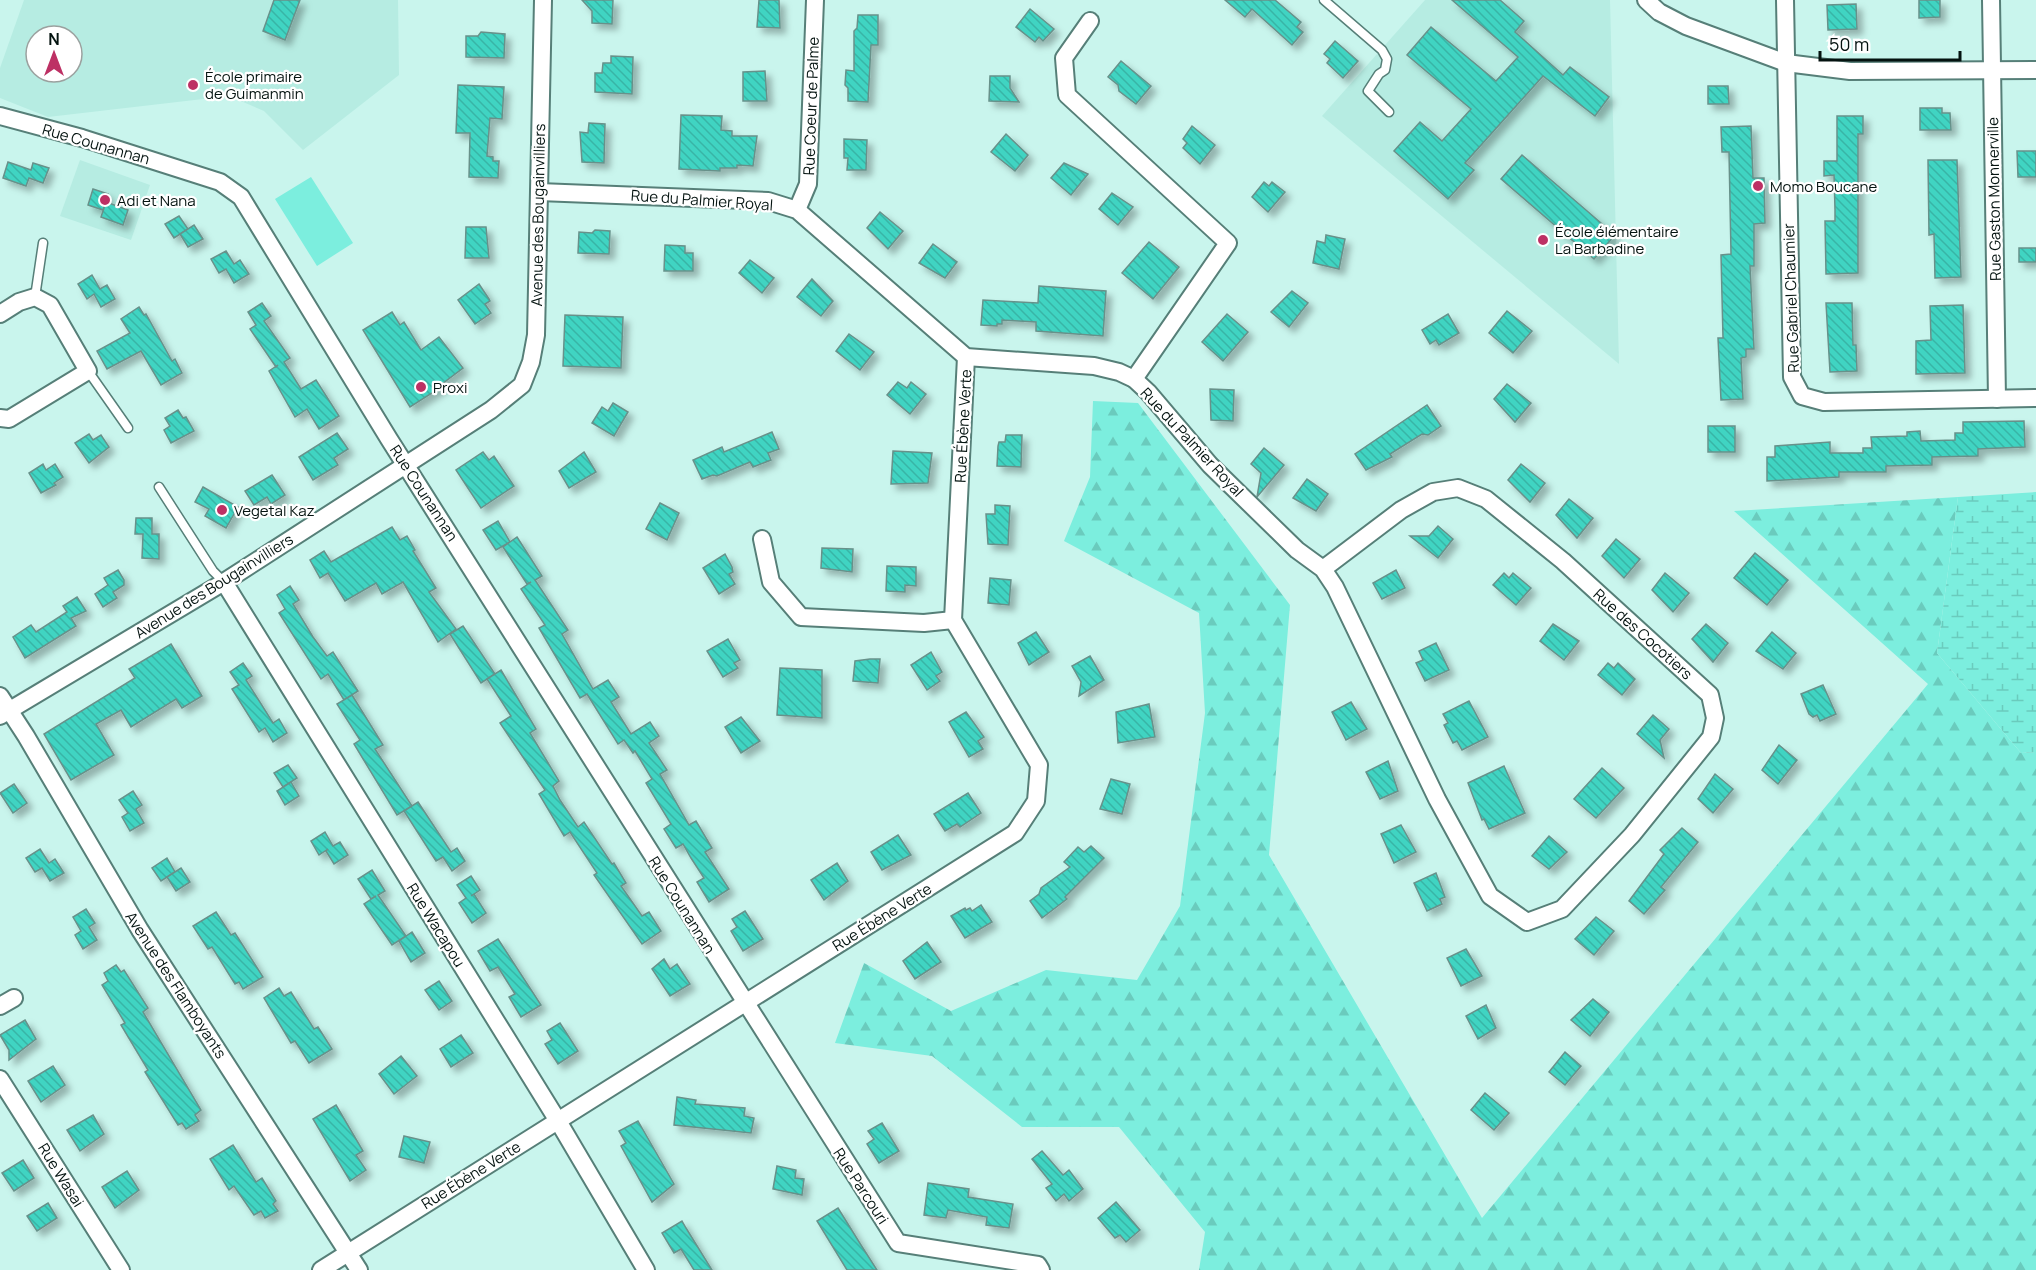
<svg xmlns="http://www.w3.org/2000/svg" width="2036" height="1270" font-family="Manrope,sans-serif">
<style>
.built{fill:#b6ece2;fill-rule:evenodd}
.forest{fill:url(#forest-firs)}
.wetland{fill:url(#wetland-marsh)}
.garden{fill:#7ceede}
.building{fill:url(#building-back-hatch);stroke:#68918a;stroke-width:1.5;filter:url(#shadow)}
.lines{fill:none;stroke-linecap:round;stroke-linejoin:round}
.service-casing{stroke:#567f78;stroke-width:11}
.minor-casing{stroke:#567f78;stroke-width:20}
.service{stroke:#fff;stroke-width:8}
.minor{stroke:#fff;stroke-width:16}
.poi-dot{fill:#bd3064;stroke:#fff;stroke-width:2}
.labels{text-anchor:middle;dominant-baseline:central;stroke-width:4.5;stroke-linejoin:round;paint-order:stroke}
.poi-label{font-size:15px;fill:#041310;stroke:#fff;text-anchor:start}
.street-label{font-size:15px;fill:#041310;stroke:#fff}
</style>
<defs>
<pattern id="forest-firs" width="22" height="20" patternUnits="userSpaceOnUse" patternTransform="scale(1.5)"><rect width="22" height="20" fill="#7ceede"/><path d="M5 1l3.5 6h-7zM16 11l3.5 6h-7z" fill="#6acbbd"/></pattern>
<pattern id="wetland-marsh" width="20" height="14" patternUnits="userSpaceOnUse" patternTransform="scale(1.5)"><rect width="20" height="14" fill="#7ceede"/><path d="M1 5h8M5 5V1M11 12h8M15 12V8" fill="none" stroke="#6acbbd"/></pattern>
<pattern id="building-back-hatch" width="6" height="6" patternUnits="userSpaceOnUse" patternTransform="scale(1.5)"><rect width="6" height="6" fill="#40d4c2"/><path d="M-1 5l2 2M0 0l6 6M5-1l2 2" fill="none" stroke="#37b5a6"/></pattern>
<filter id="shadow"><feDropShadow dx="5.5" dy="5.5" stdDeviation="3" flood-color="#0004"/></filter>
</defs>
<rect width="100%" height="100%" fill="#c9f5ed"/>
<g class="built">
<path d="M24,0H398L399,75L303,150L264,111L229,96L48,117L0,98V68ZM36,36H72V72H36Z"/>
<polygon points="1425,0 1610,0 1619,364 1322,116"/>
<polygon points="80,160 150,185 131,240 60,216"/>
</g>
<polygon class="forest" points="1093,401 1138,403 1290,605 1269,855 1482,1218 1928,684 1734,511 1958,497 1937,653 2021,753 2036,752 2036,1270 1199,1270 1205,1232 1119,1127 1022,1127 932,1056 835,1043 864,963 951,1011 1046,970 1137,980 1180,906 1205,713 1199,613 1064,541 1090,477"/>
<polygon class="wetland" points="2036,492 2036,752 2021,753 1937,653 1958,497"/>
<polygon class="garden" points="311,177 353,243 317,266 275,199"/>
<g class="building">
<polygon points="274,0 300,0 285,40 263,31"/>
<polygon points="582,0 613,0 612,24 592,23 592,11"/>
<polygon points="759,0 779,0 780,28 757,27"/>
<polygon points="1225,0 1275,0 1301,22 1297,27 1303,32 1292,45 1252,9 1245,17"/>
<polygon points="1452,0 1500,0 1524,21 1515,32 1563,75 1570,67 1609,97 1595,116 1543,76 1465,163 1474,170 1448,199 1394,151 1420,122 1442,141 1471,109 1407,55 1431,27 1496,81 1518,57"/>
<polygon points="1919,0 1940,0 1940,17 1919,18"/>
<polygon points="1856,4 1857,29 1828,30 1827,5"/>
<polygon points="1030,9 1054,29 1043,41 1039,37 1035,42 1016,27"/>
<polygon points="858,15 878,15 878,45 871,45 868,102 848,101 848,88 845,85 846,70 854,71 854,31 857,28"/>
<polygon points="481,32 505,34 504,58 466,57 466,36 478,36"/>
<polygon points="1335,41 1358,61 1343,78 1327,63 1330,59 1324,54"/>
<polygon points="611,56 633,57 632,94 595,92 595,73 602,73 603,63 611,63"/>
<polygon points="1121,61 1151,86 1136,104 1119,91 1118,85 1108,77"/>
<polygon points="765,71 767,101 743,101 743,72"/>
<polygon points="990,76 1010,76 1010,88 1019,102 989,101"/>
<polygon points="458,85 504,87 502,119 490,118 487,156 493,157 493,161 499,161 498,178 469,177 470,133 456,133"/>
<polygon points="1708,86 1728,86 1729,104 1708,104"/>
<polygon points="1920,108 1942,108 1942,113 1950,113 1951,130 1920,130"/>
<polygon points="681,115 722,116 721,130 732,131 732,136 757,136 753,166 737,165 737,168 720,168 720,171 679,169"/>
<polygon points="1837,116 1863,116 1863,134 1858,134 1858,273 1826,274 1825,221 1835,221 1835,210 1834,175 1824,176 1824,161 1837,161"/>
<polygon points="589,123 605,124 604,163 582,162 580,132 588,133"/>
<polygon points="1192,126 1215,145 1200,164 1183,148 1187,143 1183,139"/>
<polygon points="1751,126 1753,178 1764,178 1765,223 1754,224 1754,266 1750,266 1754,349 1746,349 1746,357 1741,358 1743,399 1721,400 1718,338 1723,338 1721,255 1731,254 1729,152 1722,152 1721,127"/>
<polygon points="1006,134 1028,155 1015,171 991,152"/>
<polygon points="844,139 867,140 866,170 847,170 848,158 844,158"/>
<polygon points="2017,151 2036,151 2036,177 2018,177"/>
<polygon points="1522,155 1615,235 1594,259 1501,179"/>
<polygon points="1928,160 1957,160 1961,277 1935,278 1934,234 1929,235"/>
<polygon points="8,162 31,170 33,163 49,168 43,183 29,178 26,186 3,178"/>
<polygon points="1064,163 1088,174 1071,195 1051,178"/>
<polygon points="1264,182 1269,186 1272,182 1285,192 1268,212 1252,197"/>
<polygon points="93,189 108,194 103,210 88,205"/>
<polygon points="1112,193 1133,207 1118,225 1099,209"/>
<polygon points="106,202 128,210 123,225 101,217"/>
<polygon points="880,212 903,231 888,249 867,228"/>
<polygon points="179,216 188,229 174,238 165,224"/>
<polygon points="194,225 203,239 188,247 180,234"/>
<polygon points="466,227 486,227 489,258 465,258"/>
<polygon points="595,230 610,231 609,254 578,253 579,232 592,233"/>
<polygon points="1326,235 1345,239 1339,269 1313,263 1317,241 1325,243"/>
<polygon points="1149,242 1179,267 1153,299 1122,273"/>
<polygon points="933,244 957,262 945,278 919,263"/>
<polygon points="665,245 685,246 685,253 693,253 693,271 664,271"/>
<rect x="2019" y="248" width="17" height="14"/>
<polygon points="226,251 234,264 240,260 249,274 234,283 226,269 219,273 211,259"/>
<polygon points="750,260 774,278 762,293 739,273"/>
<polygon points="92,275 100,289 107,285 115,299 101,307 94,294 87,299 78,284"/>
<polygon points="812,279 833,301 821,316 797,297"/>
<polygon points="479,284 489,299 490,301 485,304 491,313 475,324 458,300"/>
<polygon points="1039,286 1106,291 1103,336 1036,331 1036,322 1002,320 1002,324 997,324 997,326 981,325 983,300 1038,303"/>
<polygon points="1292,291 1308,303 1289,327 1271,312"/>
<polygon points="262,303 271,316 264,321 290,358 284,362 301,389 316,380 339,416 319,429 307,409 295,417 269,371 278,365 276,367 250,329 256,325 248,312"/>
<polygon points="1826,303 1852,303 1853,345 1856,345 1857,371 1830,372"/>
<polygon points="1963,305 1965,373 1916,374 1916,341 1931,340 1930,306"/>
<polygon points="139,307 144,315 146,314 172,361 175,359 182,373 161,385 141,351 107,369 97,351 130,333 121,319"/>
<polygon points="1507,311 1532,331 1513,353 1489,333"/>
<polygon points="392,312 400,325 404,322 421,350 439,337 463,368 442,384 443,386 410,407 363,330"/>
<polygon points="1227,314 1248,332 1223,361 1202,342"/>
<polygon points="1448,314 1459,333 1439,345 1436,340 1430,344 1422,330"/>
<polygon points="565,315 623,317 621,368 563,366"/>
<polygon points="849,334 874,352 860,370 836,351"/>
<polygon points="898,382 907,388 911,382 926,394 910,414 887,395"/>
<polygon points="1507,384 1531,403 1515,422 1494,399"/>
<polygon points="1210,389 1234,390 1233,421 1211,420"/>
<polygon points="613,403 628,412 614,436 592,423 602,407 608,411"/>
<polygon points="1427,405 1441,426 1428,435 1422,434 1390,454 1392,457 1366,470 1355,454"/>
<polygon points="178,410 183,418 186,417 194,431 171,443 164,430 170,426 165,418"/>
<polygon points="2024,421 2025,447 1978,449 1978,456 1932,457 1932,465 1886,466 1886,472 1839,472 1839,477 1767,481 1767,457 1775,457 1775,446 1830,442 1830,453 1863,453 1863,448 1872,448 1871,437 1907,436 1907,432 1920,431 1921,441 1955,440 1955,433 1963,433 1963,422"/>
<rect x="1708" y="426" width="27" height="26"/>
<polygon points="772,432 779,449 768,453 771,460 753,467 750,462 717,476 713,475 702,479 693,460 722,447 724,452"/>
<polygon points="337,433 348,449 334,458 338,465 313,480 299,457"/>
<polygon points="89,434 93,440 101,435 109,447 89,463 75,443"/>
<polygon points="1006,435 1022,435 1021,467 997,466 998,446 999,442 1005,442"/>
<polygon points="1264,448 1284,465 1257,497 1261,473 1251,464"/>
<polygon points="893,451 932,453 928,483 891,484"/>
<polygon points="483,452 489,460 494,456 514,486 481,508 456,470"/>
<polygon points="584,452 596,472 569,488 559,471"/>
<polygon points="43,464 46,470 55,464 63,477 54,483 56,485 41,493 29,473"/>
<polygon points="1521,464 1545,483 1530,502 1508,480"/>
<polygon points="272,475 285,495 271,504 267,497 254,505 245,491"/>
<polygon points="1307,479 1328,494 1316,511 1293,498"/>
<polygon points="203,487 238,507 226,528 205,516 209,509 195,502"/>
<polygon points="1569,499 1593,518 1577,538 1556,515"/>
<polygon points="660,503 679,513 667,540 646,529"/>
<polygon points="995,505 1010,506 1008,545 988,544 986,514 995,514"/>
<polygon points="136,518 152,518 152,534 159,534 159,559 142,558 143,534 135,534"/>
<polygon points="498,521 510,542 496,550 483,530"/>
<polygon points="1438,526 1453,539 1438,558 1410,536 1429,536"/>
<polygon points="392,527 400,540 407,536 415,550 413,551 436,588 429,592 456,629 438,642 403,582 382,594 376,583 345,601 328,573 320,578 310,560 324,551 331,562"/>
<polygon points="517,537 542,576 535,580 568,630 562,634 593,689 608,680 619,697 611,702 631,734 650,722 659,736 649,743 667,770 660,774 689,825 696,821 712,848 705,852 729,889 709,902 697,882 704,878 691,858 683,844 676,848 664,829 671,824 646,783 652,779 635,751 633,753 624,740 618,744 587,694 580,698 539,628 545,625 521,589 531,582 527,584 503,547"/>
<polygon points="1616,539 1640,559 1624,578 1602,556"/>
<polygon points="822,548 853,549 852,572 821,568"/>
<polygon points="1755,553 1788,580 1767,605 1734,578"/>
<polygon points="725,554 732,567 733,572 729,574 735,584 719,594 703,568"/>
<polygon points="887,566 916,567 916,586 905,585 905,592 886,591"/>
<polygon points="118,570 124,580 124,585 113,592 117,598 103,607 95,594 108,585 104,578"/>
<polygon points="1396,570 1405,588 1382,599 1373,583"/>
<polygon points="1504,573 1509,578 1513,573 1531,588 1516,605 1493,585"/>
<polygon points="1665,573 1689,593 1673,612 1652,590"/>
<polygon points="990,578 1011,580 1009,605 988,603"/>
<polygon points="290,586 299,600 293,604 313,637 327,656 333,652 358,691 344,700 328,674 321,679 279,613 285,609 277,595"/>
<polygon points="77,597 86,611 71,618 76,626 25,658 13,637 31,625 36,632 67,612 63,606"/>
<polygon points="1553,624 1579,641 1564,660 1540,641"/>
<polygon points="1706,624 1728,643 1713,662 1692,639"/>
<polygon points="463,626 495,674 481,683 450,634"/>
<polygon points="1036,632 1049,652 1029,665 1018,643"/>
<polygon points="1772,632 1796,653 1783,669 1756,651"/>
<polygon points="728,639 740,660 734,663 738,668 723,677 707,651"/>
<polygon points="1436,643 1449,670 1425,681 1416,663 1423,660 1419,651"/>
<polygon points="171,644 202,696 182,708 176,699 131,727 121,710 96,724 114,755 71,780 44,734 135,678 129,669"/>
<polygon points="931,652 942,672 936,676 940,681 927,690 911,665"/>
<polygon points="1090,656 1104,680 1079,696 1081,682 1072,666"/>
<polygon points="870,659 880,659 878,683 853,681 855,661"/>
<polygon points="243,663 252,676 246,680 273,723 279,719 287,733 273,742 265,728 259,732 232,689 239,685 230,672"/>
<polygon points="1608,663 1614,668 1618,663 1635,679 1622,695 1598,675"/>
<polygon points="780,668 822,670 822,718 777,715"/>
<polygon points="501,670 536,729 530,733 559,781 553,786 560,800 578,827 584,822 612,864 614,863 626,883 621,886 642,916 649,912 661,931 642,944 594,875 597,873 570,832 564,836 539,794 545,790 500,723 511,716 487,679"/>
<polygon points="1823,685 1836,714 1820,721 1817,715 1813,717 1809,714 1801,694"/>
<polygon points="352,695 383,745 375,749 412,806 397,815 354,744 360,740 337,704"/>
<polygon points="1469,701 1488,737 1462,750 1457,741 1453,743 1444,725 1448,723 1443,714"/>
<polygon points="1351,702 1367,729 1346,740 1332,712"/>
<polygon points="1149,704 1155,737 1118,743 1116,712"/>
<polygon points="966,712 984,737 978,741 983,749 969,757 949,722"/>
<polygon points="1653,715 1669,729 1660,740 1664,758 1637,734"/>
<polygon points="741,717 760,741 741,753 725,727"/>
<polygon points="1779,745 1797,760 1778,784 1762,770"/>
<polygon points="1388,761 1398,791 1380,799 1366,772"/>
<polygon points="288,765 297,778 283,787 274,773"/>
<polygon points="1504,766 1525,813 1489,829 1484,819 1482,820 1468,783"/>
<polygon points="1602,768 1624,788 1596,818 1574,799"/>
<polygon points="1715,774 1733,789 1713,813 1698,799"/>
<polygon points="1111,779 1130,784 1122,814 1100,809"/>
<polygon points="291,782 299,796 285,805 277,791"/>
<polygon points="14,784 27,803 13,813 0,793"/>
<polygon points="133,791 142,805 136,809 144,823 130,831 122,817 128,813 119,800"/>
<polygon points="968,793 981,813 960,827 957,824 945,831 934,814"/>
<polygon points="418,802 451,852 457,848 465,861 452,871 443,857 436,861 404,811"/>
<polygon points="1401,825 1416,852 1394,863 1381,834"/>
<polygon points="1682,828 1698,842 1661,887 1665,890 1644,914 1629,901 1664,854 1660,850"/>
<polygon points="325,832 333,846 340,842 348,855 334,864 326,851 328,849 319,855 311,841"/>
<polygon points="898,835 911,855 882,870 871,852"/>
<polygon points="1549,836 1567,852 1549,869 1532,856"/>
<polygon points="1091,846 1104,858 1065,897 1067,899 1042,918 1030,901 1039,894 1041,888 1070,867 1064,862 1078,847 1084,852"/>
<polygon points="40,849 49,863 55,859 64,873 50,881 42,868 35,872 26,858"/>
<polygon points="167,858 175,872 161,881 152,868"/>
<polygon points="837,863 848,881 824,900 811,880"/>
<polygon points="181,868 190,882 176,891 167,877"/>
<polygon points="372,870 385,891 378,895 406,936 392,945 364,904 376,896 371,899 358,879"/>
<polygon points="1436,873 1445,897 1440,899 1442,904 1427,911 1414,883"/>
<polygon points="471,876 480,890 471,896 474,894 486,913 472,923 459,903 466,898 457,885"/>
<polygon points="981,905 992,922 965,938 951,916 965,908 966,910 970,908 972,911"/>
<polygon points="86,909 95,923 89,927 97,940 83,949 75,935 81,931 73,917"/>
<polygon points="745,911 763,939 743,951 731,931 737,927 732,919"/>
<polygon points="216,912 231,935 235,933 263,977 243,989 239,982 235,984 212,947 208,949 193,926"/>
<polygon points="1596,917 1614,931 1594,955 1575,939"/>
<polygon points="412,932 425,953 411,962 399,941"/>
<polygon points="498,939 541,1005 521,1017 509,997 515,994 498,967 490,971 478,951"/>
<polygon points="927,942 941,962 915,979 903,961"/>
<polygon points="1466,949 1482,976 1461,986 1447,958"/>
<polygon points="664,959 670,969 677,964 690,984 670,996 652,969"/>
<polygon points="116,965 121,972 124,970 148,1008 143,1012 201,1110 195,1115 199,1121 186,1129 182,1123 178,1125 145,1072 148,1070 121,1025 125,1023 102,985 108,981 104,973"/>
<polygon points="439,981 452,1001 439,1010 425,990"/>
<polygon points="279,988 284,996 291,992 314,1029 318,1027 332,1049 309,1063 295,1041 291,1043 264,998"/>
<polygon points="1593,999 1609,1012 1590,1036 1571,1020"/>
<polygon points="1486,1005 1496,1028 1478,1039 1466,1016"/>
<polygon points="25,1020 36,1039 9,1060 9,1050 0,1035"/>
<polygon points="560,1023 578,1051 558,1064 545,1044 552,1040 547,1031"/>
<polygon points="461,1035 473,1053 451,1067 440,1049"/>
<polygon points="1565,1052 1581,1066 1565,1085 1549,1072"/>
<polygon points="401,1056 417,1076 394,1094 379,1074"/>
<polygon points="53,1066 65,1085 41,1102 28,1081"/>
<polygon points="1485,1093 1509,1113 1494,1130 1471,1110"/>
<polygon points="677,1097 696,1100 695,1104 745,1108 744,1116 754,1118 751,1133 674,1125"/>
<polygon points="336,1105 363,1151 356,1155 366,1170 350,1181 313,1119"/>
<polygon points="93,1115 104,1134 80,1151 67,1130"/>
<polygon points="638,1121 674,1184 652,1202 621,1146 626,1143 619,1131"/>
<polygon points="882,1123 899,1151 879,1163 867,1144 874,1139 868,1131"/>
<polygon points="404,1136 430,1142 424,1163 399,1157"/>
<polygon points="233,1145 256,1182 262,1178 276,1201 273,1204 278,1211 265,1218 261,1211 254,1215 234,1186 229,1190 210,1159"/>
<polygon points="1042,1151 1063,1175 1069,1170 1083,1189 1069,1201 1064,1194 1056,1201 1046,1188 1052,1184 1032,1159"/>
<polygon points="23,1160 34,1178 14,1191 2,1173"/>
<polygon points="777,1166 796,1170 795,1178 804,1179 802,1195 773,1189"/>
<polygon points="127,1171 139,1190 115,1208 102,1187"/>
<polygon points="928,1183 969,1189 968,1197 1013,1204 1009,1228 986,1225 987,1217 948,1210 946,1218 924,1215"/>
<polygon points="1116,1202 1140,1230 1126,1242 1120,1235 1115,1238 1098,1218"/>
<polygon points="48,1203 57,1218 37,1231 27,1216"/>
<polygon points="838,1208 861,1245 877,1270 847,1270 817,1221"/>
<polygon points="682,1221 686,1228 712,1270 694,1270 681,1249 674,1253 662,1233"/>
</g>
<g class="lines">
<defs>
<g id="service">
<polyline points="1324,0 1382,50 1387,59 1385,70 1379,74 1368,91 1389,112"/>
<polyline points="35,297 43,243"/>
<polyline points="88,371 128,428"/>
<polyline points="159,487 213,571 224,582"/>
</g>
<g id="minor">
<polyline points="1646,0 1659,12 1686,26 1786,63 1850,71 2036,70"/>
<polyline points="1785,0 1792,377 1802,396 1824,402 2036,398"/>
<polyline points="1991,0 1997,399"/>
<polyline points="1090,21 1064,58 1067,95 1228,243 1134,379"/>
<polyline points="0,116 82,138 220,182 241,197 389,439 898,1243 1038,1265 1041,1270"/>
<polyline points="539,192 768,201 797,210 966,357 1094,366 1119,372 1134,379 1148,392 1210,465 1297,550 1323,569 1335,587 1437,799 1490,896 1527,922 1562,909 1632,835 1711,737 1715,718 1710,695 1563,561 1486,499 1458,488 1433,492 1401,510 1323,569"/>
<polyline points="797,210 808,184 815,0"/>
<polyline points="0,314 19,302 35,297 50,305 88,371 9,419 0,418"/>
<polyline points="762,539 771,582 801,617 924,623 953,620"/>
<polyline points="224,582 558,1121 646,1270"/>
<polyline points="0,696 26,736 140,930 359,1270"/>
<polyline points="0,716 224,582 491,410 522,385 531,362 536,335 543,0"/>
<polyline points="0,1006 14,998"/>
<polyline points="0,1079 121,1270"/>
<polyline points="321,1270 1015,833 1036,801 1039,765 953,620 966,357"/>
</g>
</defs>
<use href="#service" class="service-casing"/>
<use href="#minor" class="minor-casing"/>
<use href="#service" class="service"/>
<use href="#minor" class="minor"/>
</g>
<g class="poi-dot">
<circle cx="193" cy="85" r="6"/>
<circle cx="1758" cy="186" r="6"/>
<circle cx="105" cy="200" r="6"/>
<circle cx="1543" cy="240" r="6"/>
<circle cx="421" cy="387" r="6"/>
<circle cx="222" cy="510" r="6"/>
</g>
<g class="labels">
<g class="poi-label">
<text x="205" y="76">École primaire<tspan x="205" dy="17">de Guimanmin</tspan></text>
<text x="1770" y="186">Momo Boucane</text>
<text x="117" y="200">Adi et Nana</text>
<text x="1555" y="231">École élémentaire<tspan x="1555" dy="17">La Barbadine</tspan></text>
<text x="433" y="387">Proxi</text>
<text x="234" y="510">Vegetal Kaz</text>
</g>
<g class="street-label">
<text transform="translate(811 106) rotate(-88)">Rue Coeur de Palme</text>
<text transform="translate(96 144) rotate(16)">Rue Counannan</text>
<text transform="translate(1994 199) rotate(-91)">Rue Gaston Monnerville</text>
<text transform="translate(702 200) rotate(4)">Rue du Palmier Royal</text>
<text transform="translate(538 215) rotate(-89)">Avenue des Bougainvilliers</text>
<text transform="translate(1791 298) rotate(-92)">Rue Gabriel Chaumier</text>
<text transform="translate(963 426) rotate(-87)">Rue Ébène Verte</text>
<text transform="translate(1192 442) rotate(47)">Rue du Palmier Royal</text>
<text transform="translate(424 493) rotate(57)">Rue Counannan</text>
<text transform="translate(214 586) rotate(-32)">Avenue des Bougainvilliers</text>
<text transform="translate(1643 634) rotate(42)">Rue des Cocotiers</text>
<text transform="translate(682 905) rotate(58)">Rue Counannan</text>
<text transform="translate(882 917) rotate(-32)">Rue Ébène Verte</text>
<text transform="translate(436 925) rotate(58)">Rue Wacapou</text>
<text transform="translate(176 985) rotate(57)">Avenue des Flamboyants</text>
<text transform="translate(61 1175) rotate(58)">Rue Wasai</text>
<text transform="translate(471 1175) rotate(-32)">Rue Ébène Verte</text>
<text transform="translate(861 1186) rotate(57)">Rue Parcouri</text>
</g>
</g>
<g transform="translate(54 54)"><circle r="28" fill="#ffffff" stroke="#9ba19f" stroke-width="1.5"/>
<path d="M0-4.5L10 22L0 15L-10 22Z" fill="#bd3064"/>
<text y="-9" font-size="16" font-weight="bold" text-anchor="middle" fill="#041310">N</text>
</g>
<path d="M1820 51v9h140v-9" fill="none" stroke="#041310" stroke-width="3"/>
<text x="1829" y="51" font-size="18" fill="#041310" stroke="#ffffff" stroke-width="4.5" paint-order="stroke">50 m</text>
</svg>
